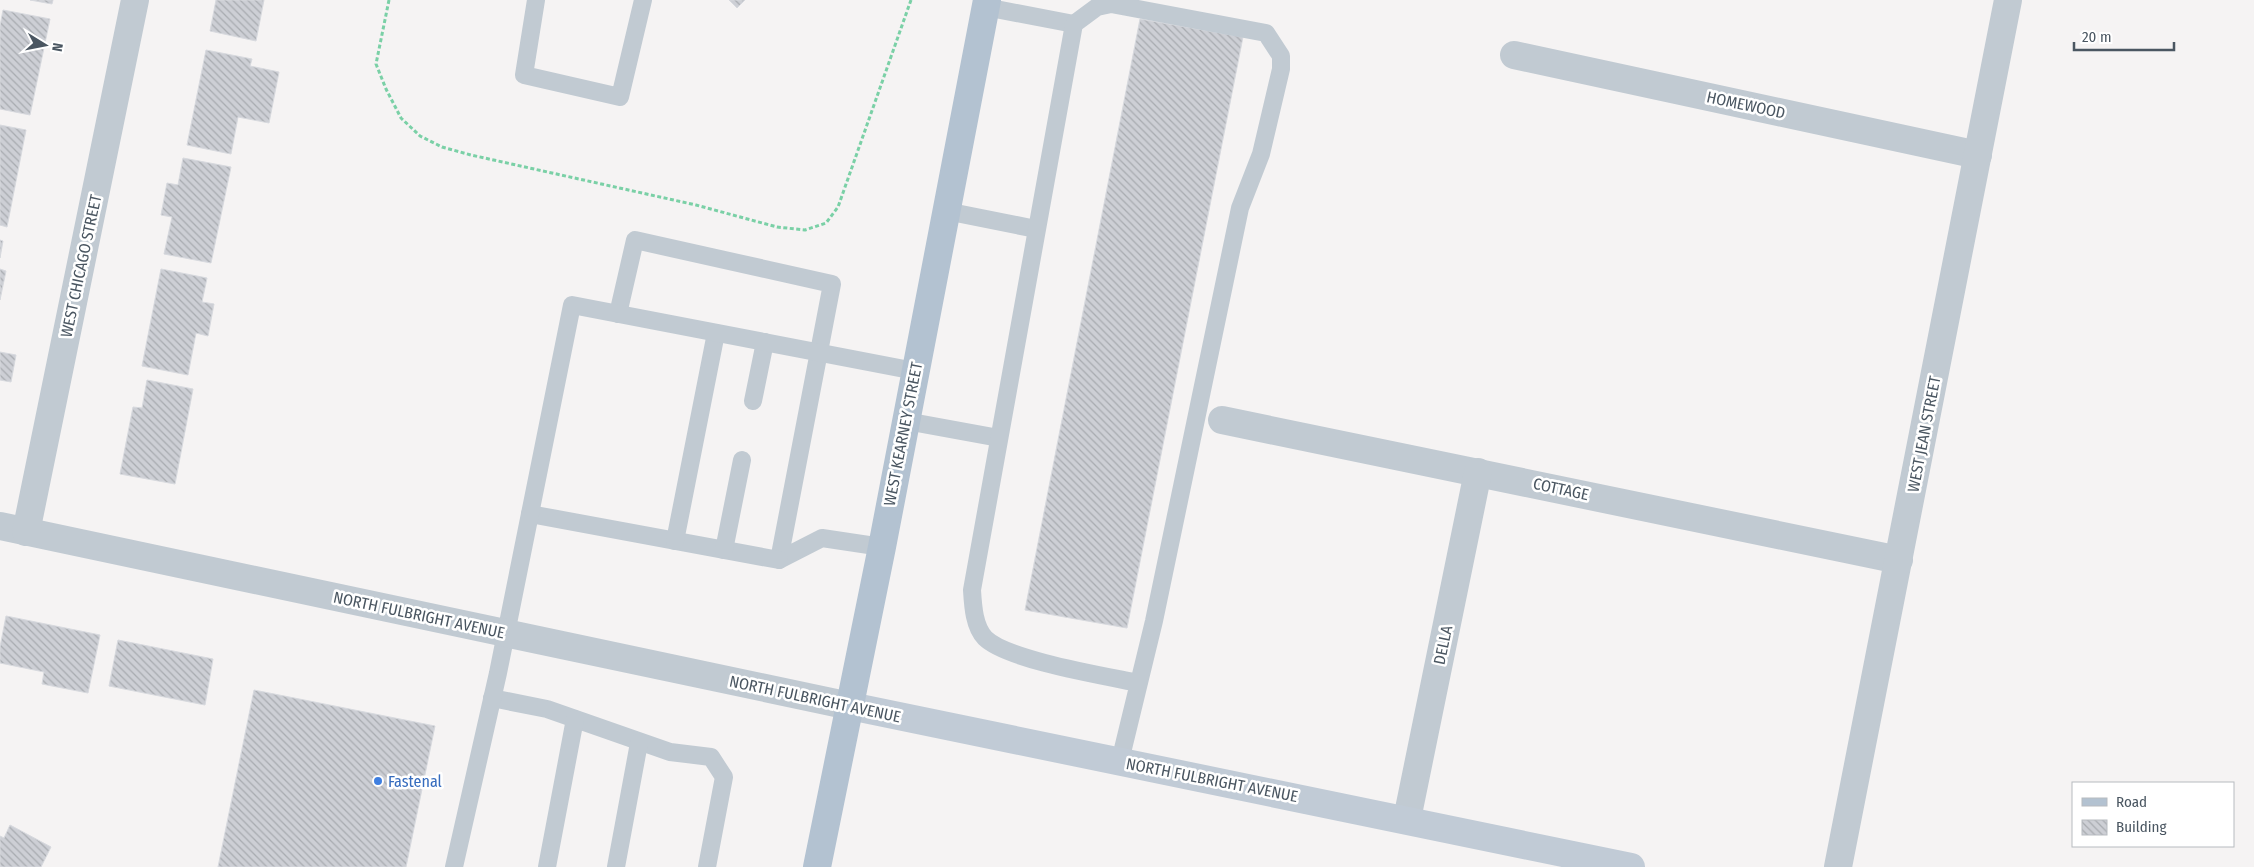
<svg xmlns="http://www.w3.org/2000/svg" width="2254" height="867" font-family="'Fira Sans Condensed',sans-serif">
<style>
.building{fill:url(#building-back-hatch);stroke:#d7d9de}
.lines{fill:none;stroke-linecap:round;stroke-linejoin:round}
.path{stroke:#7ad0a6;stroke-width:3;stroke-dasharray:4 2.5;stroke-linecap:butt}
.lane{stroke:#c1cad2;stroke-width:18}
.street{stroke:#c1cad2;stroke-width:28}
.secondary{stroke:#c1cbd6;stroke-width:28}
.primary{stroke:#b3c2d1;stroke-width:28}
.shop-dot{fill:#3f7fe0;stroke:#fff;stroke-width:2}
.labels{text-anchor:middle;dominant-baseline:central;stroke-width:5;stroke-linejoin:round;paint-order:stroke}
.street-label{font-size:16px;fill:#4a5661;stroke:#fff}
.shop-label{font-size:16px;fill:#366cbe;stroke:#fff;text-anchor:start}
</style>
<defs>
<pattern id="building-back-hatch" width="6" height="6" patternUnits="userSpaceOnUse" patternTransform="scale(1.25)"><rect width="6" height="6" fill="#cdcfd5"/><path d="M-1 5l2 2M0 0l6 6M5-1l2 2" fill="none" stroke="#a8abb0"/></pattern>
</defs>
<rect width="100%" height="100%" fill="#f5f3f3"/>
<g class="building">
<polygon points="30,0 53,0 52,4"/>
<polygon points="216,0 264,0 256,41 210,31"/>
<polygon points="729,0 745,0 737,8"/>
<polygon points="3,10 50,19 30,115 0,109 0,26"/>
<polygon points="1140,19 1243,37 1127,628 1025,610"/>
<polygon points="206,50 252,59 250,66 279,72 269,123 238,117 231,154 187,145"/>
<polygon points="0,125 26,130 7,227 0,225"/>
<polygon points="183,158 231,167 211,263 164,254 172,217 161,215 167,183 178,185"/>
<polygon points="0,240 3,241 0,258"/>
<polygon points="0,269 6,271 0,300"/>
<polygon points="161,269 207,278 202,302 214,304 208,336 196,333 188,375 142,366"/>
<polygon points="0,352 16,355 11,382 0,380"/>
<polygon points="147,380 193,389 175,484 120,474 133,407 142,408"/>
<polygon points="6,616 100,635 88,693 42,684 44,672 0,663 0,647"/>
<polygon points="118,640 213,659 205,705 109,686"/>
<polygon points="254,690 435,726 406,867 218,867"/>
<polygon points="10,825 51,847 41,867 0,867 0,836 4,838"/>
</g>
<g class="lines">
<polyline class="path" points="389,0 376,64 386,89 401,118 420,136 442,147 471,155 696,205 777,227 805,230 826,223 838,207 911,0"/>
<g class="lane">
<polyline points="536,0 524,75 620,97 643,0"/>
<polyline points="985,7 1074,24"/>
<polyline points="946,211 1036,229"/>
<polyline points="618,314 635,240 832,284 779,560 822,538 882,547"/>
<polyline points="753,401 765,342"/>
<polyline points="906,421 999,438"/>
<polyline points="530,514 779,560"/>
<polyline points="675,541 716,333"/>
<polyline points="724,550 742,460"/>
<polyline points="492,698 547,709 670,752 711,757 724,777 707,867"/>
<path d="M1120,761L1154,621L1240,208L1261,154L1281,69V56L1266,33L1111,4L1097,7L1074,24L972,590C973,606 974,626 985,638C1007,660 1105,676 1139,683"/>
<polyline points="454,867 498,673 572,305 915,371"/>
<polyline points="547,867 575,719"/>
<polyline points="616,867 639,743"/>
</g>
<g class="street">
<polyline points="1514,55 1978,155"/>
<polyline points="1222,420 1899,560"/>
<polyline points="0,526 850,706"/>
<polyline points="26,532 135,0"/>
<polyline points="1407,819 1478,472"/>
<polyline points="1838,867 2008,0"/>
</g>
<polyline class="secondary" points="850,706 1631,867"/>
<polyline class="primary" points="817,867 882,547 987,0"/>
</g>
<circle class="shop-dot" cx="378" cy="781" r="5"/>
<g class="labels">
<g class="street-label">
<text transform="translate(1746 105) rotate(12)">HOMEWOOD</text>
<text transform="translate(81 266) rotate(-78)">WEST CHICAGO STREET</text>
<text transform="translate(903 434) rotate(-79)">WEST KEARNEY STREET</text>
<text transform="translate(1924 434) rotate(-79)">WEST JEAN STREET</text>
<text transform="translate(1561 489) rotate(12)">COTTAGE</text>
<text transform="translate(419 615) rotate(12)">NORTH FULBRIGHT AVENUE</text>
<text transform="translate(1443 645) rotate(-78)">DELLA</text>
<text transform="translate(815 699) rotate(12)">NORTH FULBRIGHT AVENUE</text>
<text transform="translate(1212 780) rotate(11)">NORTH FULBRIGHT AVENUE</text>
</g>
<g class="shop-label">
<text x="388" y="781">Fastenal</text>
</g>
</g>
<rect x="2072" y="782" width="162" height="65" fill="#ffffff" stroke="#b7bbc0"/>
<rect x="2082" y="798" width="25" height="8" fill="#b3c2d1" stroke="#b7bbc0"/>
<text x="2116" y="807" font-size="15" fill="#4a5661">Road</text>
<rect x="2082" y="820" width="25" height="15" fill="url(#building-back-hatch)" stroke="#b7bbc0"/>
<text x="2116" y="832" font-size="15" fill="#4a5661">Building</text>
<g transform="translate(45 45) rotate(100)" stroke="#ffffff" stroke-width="4" paint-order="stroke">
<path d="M0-4L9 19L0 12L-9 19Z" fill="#4a5661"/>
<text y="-8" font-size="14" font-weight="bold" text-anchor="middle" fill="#4a5661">N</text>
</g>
<path d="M2074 42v8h100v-8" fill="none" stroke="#4a5661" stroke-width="2.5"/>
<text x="2082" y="42" font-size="15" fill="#4a5661" stroke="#ffffff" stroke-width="4" paint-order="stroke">20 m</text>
</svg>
